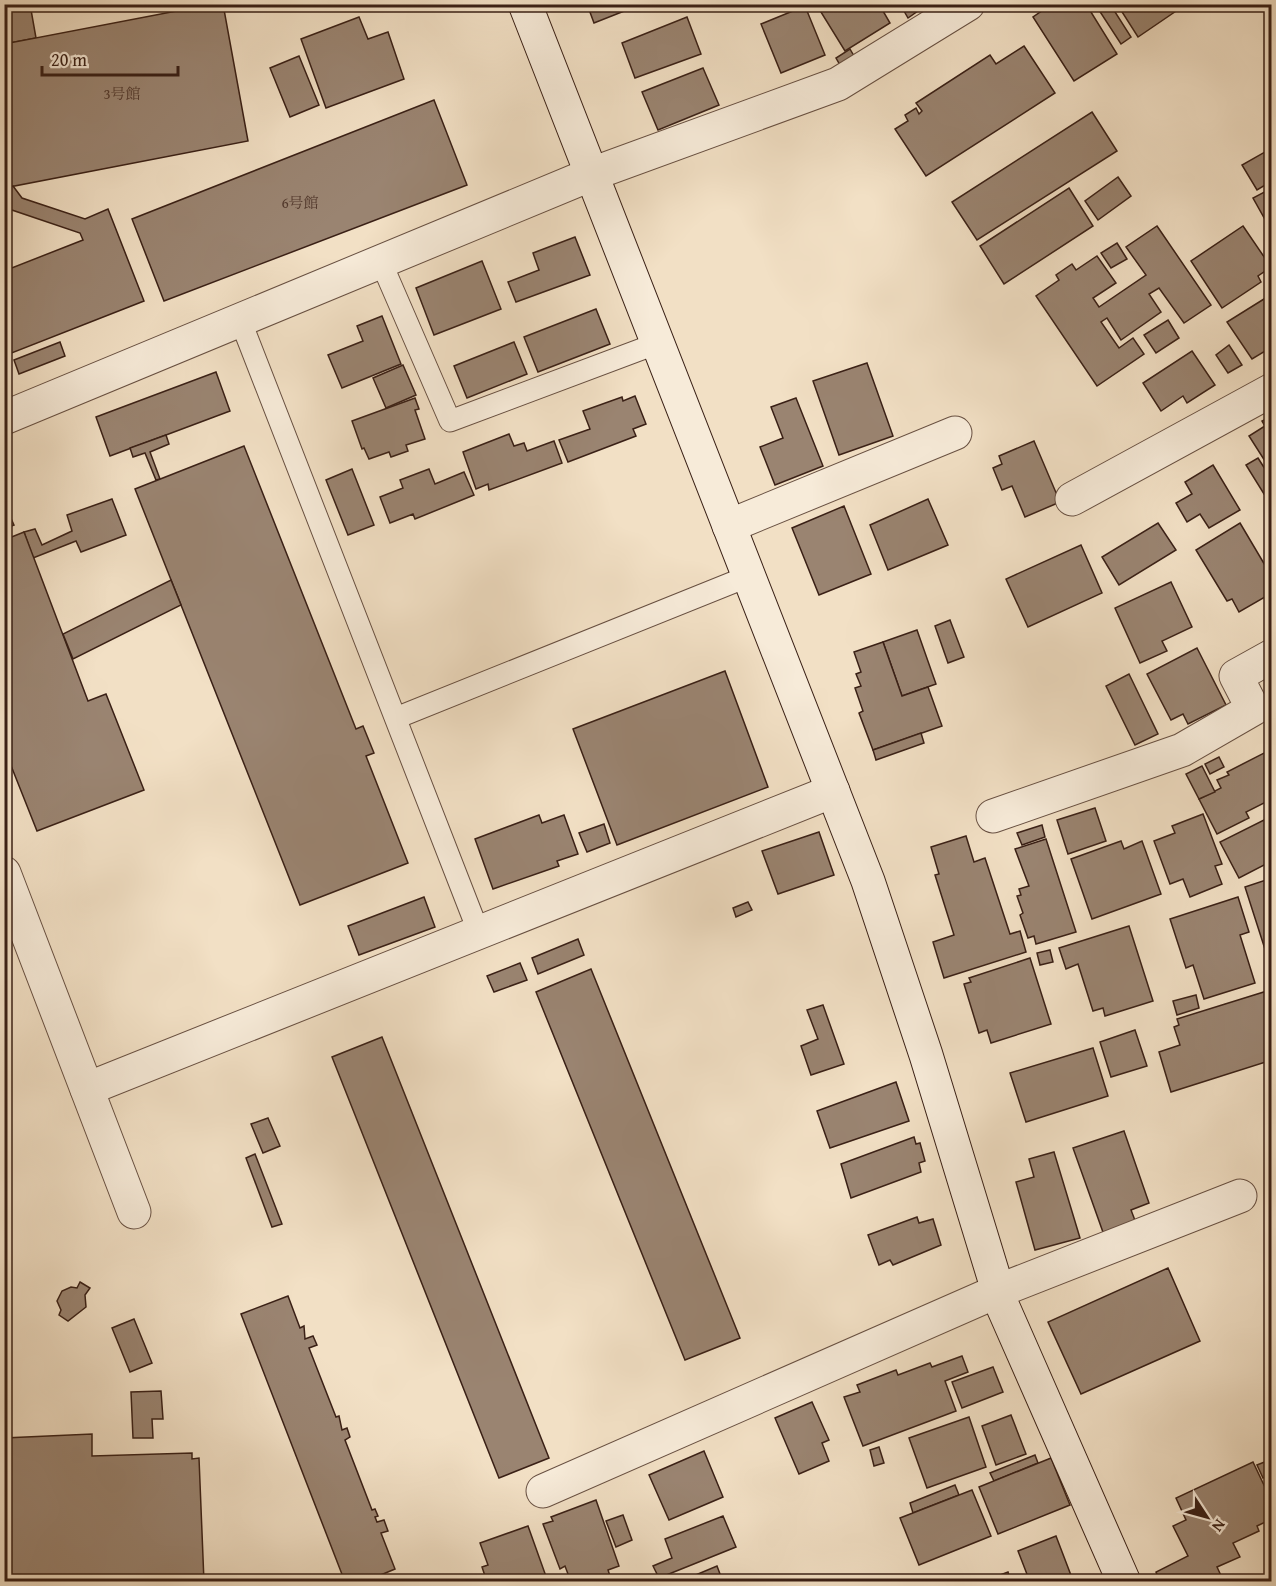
<svg xmlns="http://www.w3.org/2000/svg" width="1276" height="1586" font-family="'Gentium Book Plus','Noto Serif JP',serif">
<style>
.building{fill:#9a8471;stroke:#3a2016;stroke-width:1.5}
.lines{fill:none;stroke-linecap:round;stroke-linejoin:round}
.lane-casing{stroke:#685042;stroke-width:23}
.street-casing{stroke:#685042;stroke-width:35}
.secondary-casing{stroke:#3a2016;stroke-width:35}
.lane{stroke:#f7ebd9;stroke-width:21}
.street{stroke:#f7ebd9;stroke-width:33}
.secondary{stroke:#f7ebd9;stroke-width:33}
.labels{text-anchor:middle;dominant-baseline:central;stroke-width:4.5;stroke-linejoin:round;paint-order:stroke}
.number-label{font-size:15px;fill:#52392d}
</style>
<rect width="100%" height="100%" fill="#f2e0c5"/>
<filter id="stains"><feTurbulence type="fractalNoise" baseFrequency=".00333" numOctaves="4"/><feColorMatrix values="0 0 0 0 .2 0 0 0 0 .09 0 0 0 0 .02 0 0 0 .5 -.17"/></filter>
<radialGradient id="worn" r=".72"><stop offset=".6" stop-color="#630" stop-opacity="0"/><stop offset="1" stop-color="#630" stop-opacity=".3"/></radialGradient>
<g class="building">
<polygon points="4,4 30,4 36,38 4,44"/>
<polygon points="213,4 223,4 248,141 4,188 4,44"/>
<polygon points="587,4 642,4 594,23"/>
<polygon points="816,4 879,4 890,23 845,51"/>
<polygon points="900,4 928,4 908,18"/>
<polygon points="1052,4 1086,4 1117,54 1074,81 1033,17"/>
<polygon points="1095,4 1110,4 1131,37 1121,44"/>
<polygon points="1117,4 1181,4 1182,7 1138,37"/>
<polygon points="805,6 825,55 781,73 761,24"/>
<polygon points="359,17 368,39 388,32 404,79 326,108 301,39"/>
<polygon points="687,17 701,54 635,78 622,43"/>
<polygon points="1024,46 1055,93 926,176 895,129 908,121 905,115 916,108 919,114 922,111 916,103 990,55 996,64"/>
<polygon points="850,49 854,56 840,65 836,58"/>
<polygon points="299,56 319,105 290,117 270,68"/>
<polygon points="703,68 719,105 658,130 642,92"/>
<polygon points="434,100 467,185 164,301 132,219"/>
<polygon points="1092,112 1117,151 977,240 952,202"/>
<polygon points="1272,148 1272,181 1257,190 1242,165"/>
<polygon points="1118,177 1131,196 1098,220 1085,201"/>
<polygon points="13,186 22,198 85,219 108,209 144,301 4,356 4,271 83,240 80,233 9,209 4,203 4,188"/>
<polygon points="1069,188 1093,226 1004,284 980,246"/>
<polygon points="1272,188 1272,232 1253,198"/>
<polygon points="1157,226 1211,305 1184,323 1159,288 1149,294 1161,312 1121,340 1107,318 1101,322 1119,348 1133,338 1144,354 1097,386 1036,296 1059,280 1056,275 1072,264 1076,270 1097,256 1116,283 1093,298 1099,307 1146,275 1126,247"/>
<polygon points="1243,226 1271,267 1258,276 1261,282 1222,308 1191,261"/>
<polygon points="575,237 590,275 516,302 508,282 539,270 533,253"/>
<polygon points="1117,243 1127,259 1111,268 1101,253"/>
<polygon points="482,261 501,309 434,335 416,288"/>
<polygon points="1272,294 1272,347 1252,359 1227,322"/>
<polygon points="596,309 610,344 538,372 524,337"/>
<polygon points="382,316 401,364 342,388 328,355 363,341 357,326"/>
<polygon points="1168,320 1179,338 1156,353 1144,335"/>
<polygon points="60,342 65,356 19,374 14,360"/>
<polygon points="514,342 527,374 467,398 454,366"/>
<polygon points="1229,345 1242,365 1228,373 1216,355"/>
<polygon points="1192,351 1215,385 1187,403 1183,396 1161,411 1143,383"/>
<polygon points="867,363 893,436 839,455 813,381"/>
<polygon points="403,365 416,395 386,408 373,378"/>
<polygon points="216,372 230,411 110,456 96,417"/>
<polygon points="635,396 646,424 633,429 636,436 568,462 559,440 590,429 583,411 622,397 623,401"/>
<polygon points="415,398 419,409 415,410 425,439 406,445 408,451 391,457 389,452 369,459 364,448 362,449 352,421"/>
<polygon points="796,398 823,466 775,485 760,447 783,438 771,407"/>
<polygon points="1272,416 1272,472 1249,436 1265,426 1262,421"/>
<polygon points="509,434 514,446 524,443 527,451 554,441 562,463 489,490 488,484 476,489 463,452"/>
<polygon points="166,435 169,444 150,452 160,479 156,480 145,453 133,457 130,448"/>
<polygon points="1034,441 1060,502 1025,517 1012,486 1002,490 993,468 1002,464 999,456"/>
<polygon points="244,446 356,729 363,726 374,753 366,756 408,863 300,905 135,489"/>
<polygon points="1258,458 1272,480 1272,489 1264,494 1246,465"/>
<polygon points="1213,465 1240,510 1209,528 1200,514 1187,522 1176,503 1192,494 1185,482"/>
<polygon points="352,469 374,525 348,535 326,480"/>
<polygon points="429,469 435,484 464,472 474,495 415,519 413,514 390,523 380,497 403,488 400,480"/>
<polygon points="112,499 126,535 81,552 76,541 33,558 24,532 35,529 42,545 72,531 67,515"/>
<polygon points="928,499 948,545 888,570 870,525"/>
<polygon points="4,503 14,525 4,529"/>
<polygon points="844,506 871,574 819,595 792,528"/>
<polygon points="1158,523 1176,550 1119,585 1102,557"/>
<polygon points="1240,523 1272,577 1272,593 1239,612 1232,599 1227,601 1196,550"/>
<polygon points="24,532 88,701 106,694 144,790 37,831 4,748 4,540"/>
<polygon points="1081,545 1102,593 1028,627 1006,579"/>
<polygon points="171,580 181,605 73,659 63,634"/>
<polygon points="1171,582 1192,627 1162,641 1167,651 1140,663 1115,608"/>
<polygon points="950,620 964,657 948,663 935,626"/>
<polygon points="917,630 936,684 902,696 883,642"/>
<polygon points="883,642 902,696 928,687 942,726 873,750 859,713 863,711 855,688 861,686 856,674 861,672 854,652"/>
<polygon points="1197,648 1226,705 1188,724 1183,714 1171,720 1147,674"/>
<polygon points="725,671 768,787 617,845 573,729"/>
<polygon points="1129,674 1158,734 1135,745 1106,686"/>
<polygon points="921,733 924,743 876,760 873,750"/>
<polygon points="1272,749 1272,799 1246,812 1249,818 1217,834 1199,799 1221,788 1217,780 1229,775 1227,772"/>
<polygon points="1219,757 1224,767 1210,774 1205,764"/>
<polygon points="1202,766 1215,792 1199,799 1186,774"/>
<polygon points="1095,808 1106,841 1068,854 1057,820"/>
<polygon points="1203,814 1222,864 1215,866 1222,884 1190,897 1183,879 1170,884 1154,841 1175,833 1172,826"/>
<polygon points="539,815 542,823 564,815 578,854 557,861 559,866 493,889 475,839"/>
<polygon points="1264,820 1272,834 1272,861 1239,878 1220,842"/>
<polygon points="604,824 610,843 587,852 579,833"/>
<polygon points="1042,825 1045,837 1022,845 1017,833"/>
<polygon points="819,832 834,875 778,894 762,851"/>
<polygon points="966,836 974,862 985,858 1010,934 1020,931 1026,952 944,978 933,942 954,935 935,875 939,874 931,847"/>
<polygon points="1046,839 1076,932 1036,944 1034,936 1028,938 1020,915 1023,913 1017,896 1021,895 1019,889 1029,886 1015,849"/>
<polygon points="1121,841 1124,849 1142,841 1161,894 1092,919 1071,859"/>
<polygon points="1272,878 1272,971 1245,887"/>
<polygon points="424,897 435,927 359,955 348,926"/>
<polygon points="1238,897 1249,932 1240,935 1255,983 1204,999 1193,965 1186,968 1170,919"/>
<polygon points="748,902 752,910 736,917 733,908"/>
<polygon points="1129,926 1153,1001 1105,1016 1103,1008 1093,1011 1078,964 1066,969 1059,948"/>
<polygon points="578,939 584,955 538,974 532,958"/>
<polygon points="1050,950 1053,962 1040,965 1037,953"/>
<polygon points="1030,958 1051,1024 991,1043 987,1030 979,1033 964,984 971,982 969,978"/>
<polygon points="520,963 527,980 494,992 487,976"/>
<polygon points="591,969 740,1338 685,1360 536,992"/>
<polygon points="1267,991 1272,1004 1272,1060 1171,1092 1159,1052 1180,1045 1174,1027 1179,1025 1177,1019"/>
<polygon points="1196,995 1199,1008 1177,1015 1173,1001"/>
<polygon points="823,1005 844,1064 811,1075 801,1046 818,1039 807,1010"/>
<polygon points="1135,1030 1147,1066 1111,1077 1100,1042"/>
<polygon points="382,1037 549,1458 499,1478 332,1057"/>
<polygon points="1093,1048 1108,1096 1026,1122 1010,1073"/>
<polygon points="896,1082 909,1121 830,1148 817,1111"/>
<polygon points="268,1118 280,1146 263,1153 251,1124"/>
<polygon points="1124,1131 1149,1203 1131,1210 1136,1223 1104,1235 1073,1148"/>
<polygon points="914,1137 916,1144 920,1143 925,1161 919,1163 921,1172 851,1198 841,1164"/>
<polygon points="1054,1152 1080,1238 1035,1250 1016,1182 1034,1177 1029,1159"/>
<polygon points="255,1154 282,1224 272,1227 246,1158"/>
<polygon points="917,1217 919,1223 933,1219 941,1245 893,1265 890,1260 879,1265 868,1235"/>
<polygon points="1168,1268 1200,1341 1081,1394 1048,1322"/>
<polygon points="80,1282 90,1288 85,1295 86,1307 68,1321 59,1315 61,1310 57,1301 62,1291 71,1287 77,1288"/>
<polygon points="288,1296 300,1328 304,1326 305,1339 313,1336 317,1345 309,1348 336,1417 339,1416 342,1430 347,1428 350,1437 345,1440 372,1510 375,1509 378,1516 375,1517 377,1522 384,1520 388,1531 381,1533 395,1569 364,1582 345,1582 241,1314"/>
<polygon points="134,1319 152,1363 130,1372 112,1328"/>
<polygon points="962,1356 968,1372 945,1381 956,1411 863,1446 844,1397 860,1392 857,1385 896,1370 898,1375 930,1363 932,1367"/>
<polygon points="993,1367 1003,1392 962,1408 952,1382"/>
<polygon points="161,1391 163,1419 152,1419 153,1438 133,1438 131,1392"/>
<polygon points="812,1402 829,1440 822,1443 829,1461 799,1474 775,1418"/>
<polygon points="1011,1415 1026,1454 996,1465 982,1426"/>
<polygon points="969,1417 986,1467 927,1488 909,1438"/>
<polygon points="92,1434 92,1456 192,1453 192,1459 199,1458 204,1582 4,1582 4,1438"/>
<polygon points="879,1447 884,1463 874,1466 870,1450"/>
<polygon points="704,1451 723,1497 669,1520 649,1475"/>
<polygon points="1035,1455 1038,1463 994,1481 990,1473"/>
<polygon points="1051,1458 1070,1505 998,1534 979,1487"/>
<polygon points="1272,1459 1272,1474 1263,1478 1257,1465"/>
<polygon points="1253,1462 1272,1502 1272,1519 1257,1526 1259,1531 1233,1543 1240,1557 1217,1567 1224,1582 1160,1582 1156,1572 1188,1556 1173,1526 1186,1520 1176,1498"/>
<polygon points="955,1485 959,1495 913,1513 910,1503"/>
<polygon points="972,1490 991,1536 919,1565 900,1518"/>
<polygon points="596,1500 619,1566 608,1570 612,1582 571,1582 565,1566 560,1569 543,1524 553,1521 551,1517"/>
<polygon points="623,1515 632,1540 616,1547 606,1521"/>
<polygon points="723,1516 736,1547 659,1578 653,1566 672,1558 665,1539"/>
<polygon points="528,1526 548,1582 487,1582 482,1567 488,1565 480,1543"/>
<polygon points="1056,1536 1072,1578 1065,1582 1030,1582 1018,1551"/>
<polygon points="717,1566 723,1582 679,1582"/>
<polygon points="1008,1572 1011,1582 982,1582"/>
</g>
<g class="lines">
<defs>
<g id="lane">
<polyline points="381,262 450,421 658,343"/>
<polyline points="241,322 479,933"/>
<polyline points="396,718 749,576"/>
</g>
<g id="street">
<polyline points="4,418 592,174 838,84 968,4"/>
<polyline points="1072,499 1272,390"/>
<polyline points="729,526 955,433"/>
<polyline points="993,816 1182,750 1253,709 1236,676 1272,656"/>
<polyline points="4,873 134,1212"/>
<polyline points="87,1089 833,791"/>
<polyline points="543,1491 998,1291 1240,1196"/>
</g>
<polyline id="secondary" points="525,4 868,881 926,1055 1003,1307 1124,1582"/>
</defs>
<use href="#lane" class="lane-casing"/>
<use href="#street" class="street-casing"/>
<use href="#secondary" class="secondary-casing"/>
<use href="#lane" class="lane"/>
<use href="#street" class="street"/>
<use href="#secondary" class="secondary"/>
</g>
<g class="labels">
<g class="number-label">
<text x="122" y="93">3号館</text>
<text x="300" y="202">6号館</text>
</g>
</g>
<rect width="1276" height="1586" fill="none" stroke="#f2e0c5" stroke-width="24"/>
<rect x="6" y="6" width="1264" height="1574" fill="none" stroke="#3a2016" stroke-width="3"/>
<rect x="12" y="12" width="1252" height="1562" fill="none" stroke="#3a2016" stroke-width="1.5"/>
<g transform="translate(1207 1517) rotate(126)" stroke="#f7ebd9" stroke-width="4.5" paint-order="stroke">
<path d="M0-4.5L10 22L0 15L-10 22Z" fill="#3a2016"/>
<text y="-9" font-size="16" font-weight="bold" text-anchor="middle" fill="#3a2016">N</text>
</g>
<path d="M42 66v9h136v-9" fill="none" stroke="#3a2016" stroke-width="3"/>
<text x="51" y="66" font-size="18" fill="#3a2016" stroke="#f7ebd9" stroke-width="4.5" paint-order="stroke">20 m</text>
<rect width="100%" height="100%" filter="url(#stains)"/>
<rect width="100%" height="100%" fill="url(#worn)"/>
</svg>
